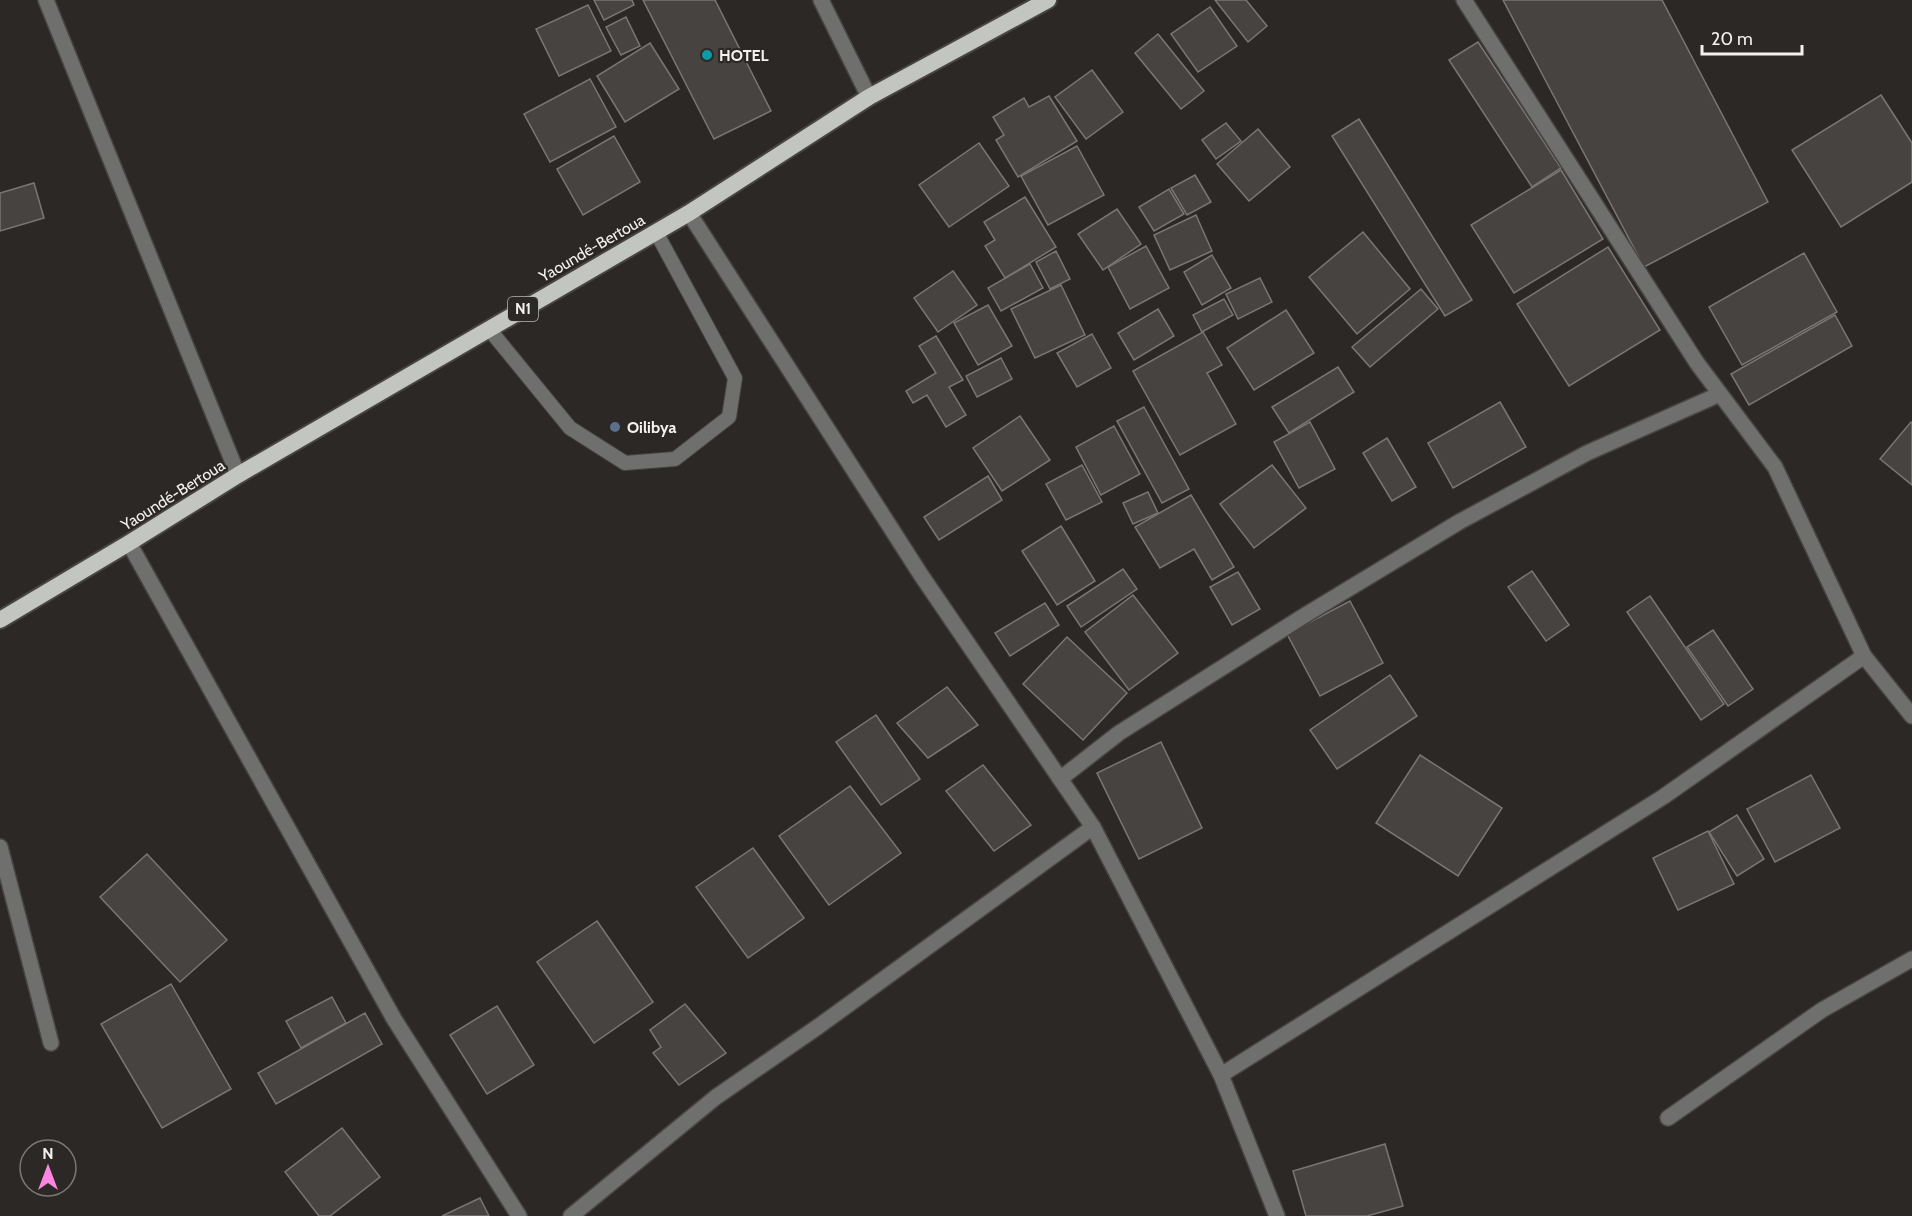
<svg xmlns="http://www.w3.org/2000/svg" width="1912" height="1216" font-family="Cabin,sans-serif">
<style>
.building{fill:#474341;stroke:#7a7674;stroke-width:1.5}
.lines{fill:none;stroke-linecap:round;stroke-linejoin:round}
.service-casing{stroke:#484442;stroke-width:16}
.minor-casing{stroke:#484442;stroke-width:18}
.trunk-casing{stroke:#484442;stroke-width:20}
.service{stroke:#6f706e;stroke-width:14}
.minor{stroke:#6f706e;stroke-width:15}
.trunk{stroke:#c3c5c0;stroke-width:16}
.culture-dot{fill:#0f9aa8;stroke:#2c2826;stroke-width:2}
.service-dot{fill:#5c6f8a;stroke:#2c2826;stroke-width:2}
.labels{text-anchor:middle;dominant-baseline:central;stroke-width:4.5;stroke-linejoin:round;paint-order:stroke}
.shield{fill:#2c2826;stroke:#b7b5b3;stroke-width:1.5}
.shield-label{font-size:15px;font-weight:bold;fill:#f3f1ef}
.poi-label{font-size:16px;font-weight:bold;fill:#f3f1ef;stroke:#2c2826;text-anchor:start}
.street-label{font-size:16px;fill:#f3f1ef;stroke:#2c2826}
</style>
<rect width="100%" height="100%" fill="#2c2826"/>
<g class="building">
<polygon points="594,0 632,0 634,5 604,20"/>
<polygon points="643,0 715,0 771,111 714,139"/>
<polygon points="1215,0 1246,0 1267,26 1248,42"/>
<polygon points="1503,0 1662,0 1768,202 1644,267"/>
<polygon points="588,5 611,51 559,76 536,29"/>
<polygon points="1210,7 1237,46 1198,72 1171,34"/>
<polygon points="626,17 640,46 621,55 606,27"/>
<polygon points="1158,34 1204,91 1181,109 1135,53"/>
<polygon points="1478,42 1561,168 1532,187 1449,60"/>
<polygon points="650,43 679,89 625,122 597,76"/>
<polygon points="1092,70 1123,112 1086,139 1055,97"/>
<polygon points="590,79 616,127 550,162 524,114"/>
<polygon points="1881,95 1912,143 1912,182 1841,227 1792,150"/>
<polygon points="1049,96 1077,141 1018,177 996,140 1004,135 993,117 1024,98 1029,107"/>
<polygon points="1359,119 1472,300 1445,316 1332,136"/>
<polygon points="1226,123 1241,141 1216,159 1202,140"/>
<polygon points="1258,129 1290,167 1249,201 1217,164"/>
<polygon points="614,136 640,182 583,215 557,169"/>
<polygon points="979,143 1009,186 949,227 919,185"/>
<polygon points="1077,146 1104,195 1048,225 1021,176"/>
<polygon points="1561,170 1603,239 1514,293 1471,225"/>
<polygon points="1195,175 1211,202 1187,215 1171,188"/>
<polygon points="34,183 44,218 0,231 0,193"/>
<polygon points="1169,189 1184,214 1154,231 1139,207"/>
<polygon points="1025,197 1056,247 1005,278 985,246 995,240 984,222"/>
<polygon points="1117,209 1141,244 1103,270 1078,234"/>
<polygon points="1196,215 1212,251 1170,270 1154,235"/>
<polygon points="1363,232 1410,289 1357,334 1309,277"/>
<polygon points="1146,246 1169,288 1130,309 1108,267"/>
<polygon points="1608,247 1660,330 1569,386 1517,304"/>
<polygon points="1056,251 1070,279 1050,289 1036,262"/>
<polygon points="1804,253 1837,312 1742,365 1709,307"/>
<polygon points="1212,255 1231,288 1202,305 1184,272"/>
<polygon points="1030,264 1043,288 1001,311 988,288"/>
<polygon points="953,271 977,305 938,332 914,298"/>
<polygon points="1260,278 1272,302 1238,319 1226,294"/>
<polygon points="1061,285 1085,335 1035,358 1011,309"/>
<polygon points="1421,289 1438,309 1370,367 1352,347"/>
<polygon points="1224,299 1233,315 1202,332 1193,315"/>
<polygon points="988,305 1012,346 978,365 954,323"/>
<polygon points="1158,309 1174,336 1134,360 1118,333"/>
<polygon points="1286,310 1314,353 1254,390 1227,348"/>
<polygon points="1835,315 1852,346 1749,405 1731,374"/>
<polygon points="1203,332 1222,365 1207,373 1236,424 1180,455 1133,371"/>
<polygon points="1092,334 1111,368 1077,387 1057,353"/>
<polygon points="936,336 963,380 949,387 966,415 946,427 927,395 913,403 906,391 936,373 919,346"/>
<polygon points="1001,358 1012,379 977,397 966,376"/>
<polygon points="1338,367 1354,392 1289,433 1272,407"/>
<polygon points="1500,402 1526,447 1453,488 1428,443"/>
<polygon points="1144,407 1189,489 1162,503 1117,421"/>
<polygon points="1020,416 1050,460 1002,491 973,448"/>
<polygon points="1310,422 1335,469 1299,488 1274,442"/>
<polygon points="1911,422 1912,423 1912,485 1880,459"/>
<polygon points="1114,426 1140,474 1101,495 1076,447"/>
<polygon points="1387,438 1416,487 1392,501 1363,453"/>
<polygon points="1082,465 1102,502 1066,520 1046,484"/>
<polygon points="1272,465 1306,508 1254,548 1220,504"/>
<polygon points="988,476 1002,500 939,540 924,517"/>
<polygon points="1148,492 1158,513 1133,524 1123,503"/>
<polygon points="1191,495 1234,567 1212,580 1194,549 1160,568 1135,527"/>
<polygon points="1061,526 1095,581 1057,605 1022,551"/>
<polygon points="1123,569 1137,589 1081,627 1067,606"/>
<polygon points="1532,571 1569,625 1546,641 1508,587"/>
<polygon points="1238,572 1260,609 1232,625 1210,587"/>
<polygon points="1133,595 1178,653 1129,690 1085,632"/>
<polygon points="1650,596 1724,704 1701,720 1627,612"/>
<polygon points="1350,601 1383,663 1320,696 1287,634"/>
<polygon points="1045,603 1059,625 1010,656 995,633"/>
<polygon points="1713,630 1753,689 1728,706 1687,647"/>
<polygon points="1067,637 1127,693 1083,740 1023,684"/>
<polygon points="1390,675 1417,716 1337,769 1310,730"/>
<polygon points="947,687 978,725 928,758 897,723"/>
<polygon points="876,715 920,779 881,805 836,742"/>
<polygon points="1161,742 1202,828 1139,859 1097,773"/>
<polygon points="1420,755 1502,808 1458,876 1376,823"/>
<polygon points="983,765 1031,825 994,851 946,791"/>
<polygon points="1811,775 1840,828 1775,862 1747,809"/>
<polygon points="850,786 901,853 829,905 779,836"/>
<polygon points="1737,815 1764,859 1737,876 1709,832"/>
<polygon points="1708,831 1734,884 1678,910 1653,858"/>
<polygon points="753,848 804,918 748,958 696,887"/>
<polygon points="147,854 227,940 180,982 100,897"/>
<polygon points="597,921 653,1002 594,1043 537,962"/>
<polygon points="171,984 231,1089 162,1128 101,1024"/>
<polygon points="332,997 346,1023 301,1048 286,1021"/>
<polygon points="685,1004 726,1053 679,1085 653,1053 661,1047 650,1030"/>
<polygon points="497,1006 534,1065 487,1094 450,1035"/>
<polygon points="365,1013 382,1044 276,1104 258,1073"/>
<polygon points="342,1128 380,1177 330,1216 319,1216 285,1172"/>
<polygon points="1385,1144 1403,1206 1367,1216 1306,1216 1293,1171"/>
<polygon points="480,1198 489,1216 442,1216"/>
</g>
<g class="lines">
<defs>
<polyline id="service" points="489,329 570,428 625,463 675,459 729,417 735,378 656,232"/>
<g id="minor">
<polyline points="46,0 238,475"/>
<polyline points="821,0 869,97"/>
<polyline points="1464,0 1697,363 1775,467 1864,656 1912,716"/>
<polyline points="689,213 921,575 1093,827 1221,1075 1277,1216"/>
<polyline points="129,543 394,1019 519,1216"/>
<polyline points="1060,779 1119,733 1307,614 1459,522 1587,453 1720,394"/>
<polyline points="0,847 51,1043"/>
<polyline points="1221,1075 1663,797 1864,656"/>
<polyline points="1668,1118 1822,1010 1912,959"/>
<polyline points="571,1216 716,1097 819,1026 1093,827"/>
</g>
<polyline id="trunk" points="0,620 129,543 238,475 689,213 869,97 1048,0"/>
</defs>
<use href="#service" class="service-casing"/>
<use href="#minor" class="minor-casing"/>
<use href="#trunk" class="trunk-casing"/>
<use href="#service" class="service"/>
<use href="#minor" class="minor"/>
<use href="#trunk" class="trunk"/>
</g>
<circle class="culture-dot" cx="707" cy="55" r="6"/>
<circle class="service-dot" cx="615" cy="427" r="6"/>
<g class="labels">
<rect class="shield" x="508" y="297" width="30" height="24" rx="4.5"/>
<g class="shield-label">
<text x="523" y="309">N1</text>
</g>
<g class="poi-label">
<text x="719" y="55">HOTEL</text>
<text x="627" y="427">Oilibya</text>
</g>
<g class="street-label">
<text transform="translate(592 248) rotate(-30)">Yaoundé-Bertoua</text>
<text transform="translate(173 495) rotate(-32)">Yaoundé-Bertoua</text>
</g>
</g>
<g transform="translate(48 1168)"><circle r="28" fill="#2c2826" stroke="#7c7876" stroke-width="1.5"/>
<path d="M0-4.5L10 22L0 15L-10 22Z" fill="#fd86e1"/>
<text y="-9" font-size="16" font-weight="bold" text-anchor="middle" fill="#f3f1ef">N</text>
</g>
<path d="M1702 45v9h100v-9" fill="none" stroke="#f3f1ef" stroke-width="3"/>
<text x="1711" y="45" font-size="18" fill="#f3f1ef" stroke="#2c2826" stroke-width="4.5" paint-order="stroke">20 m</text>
</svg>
